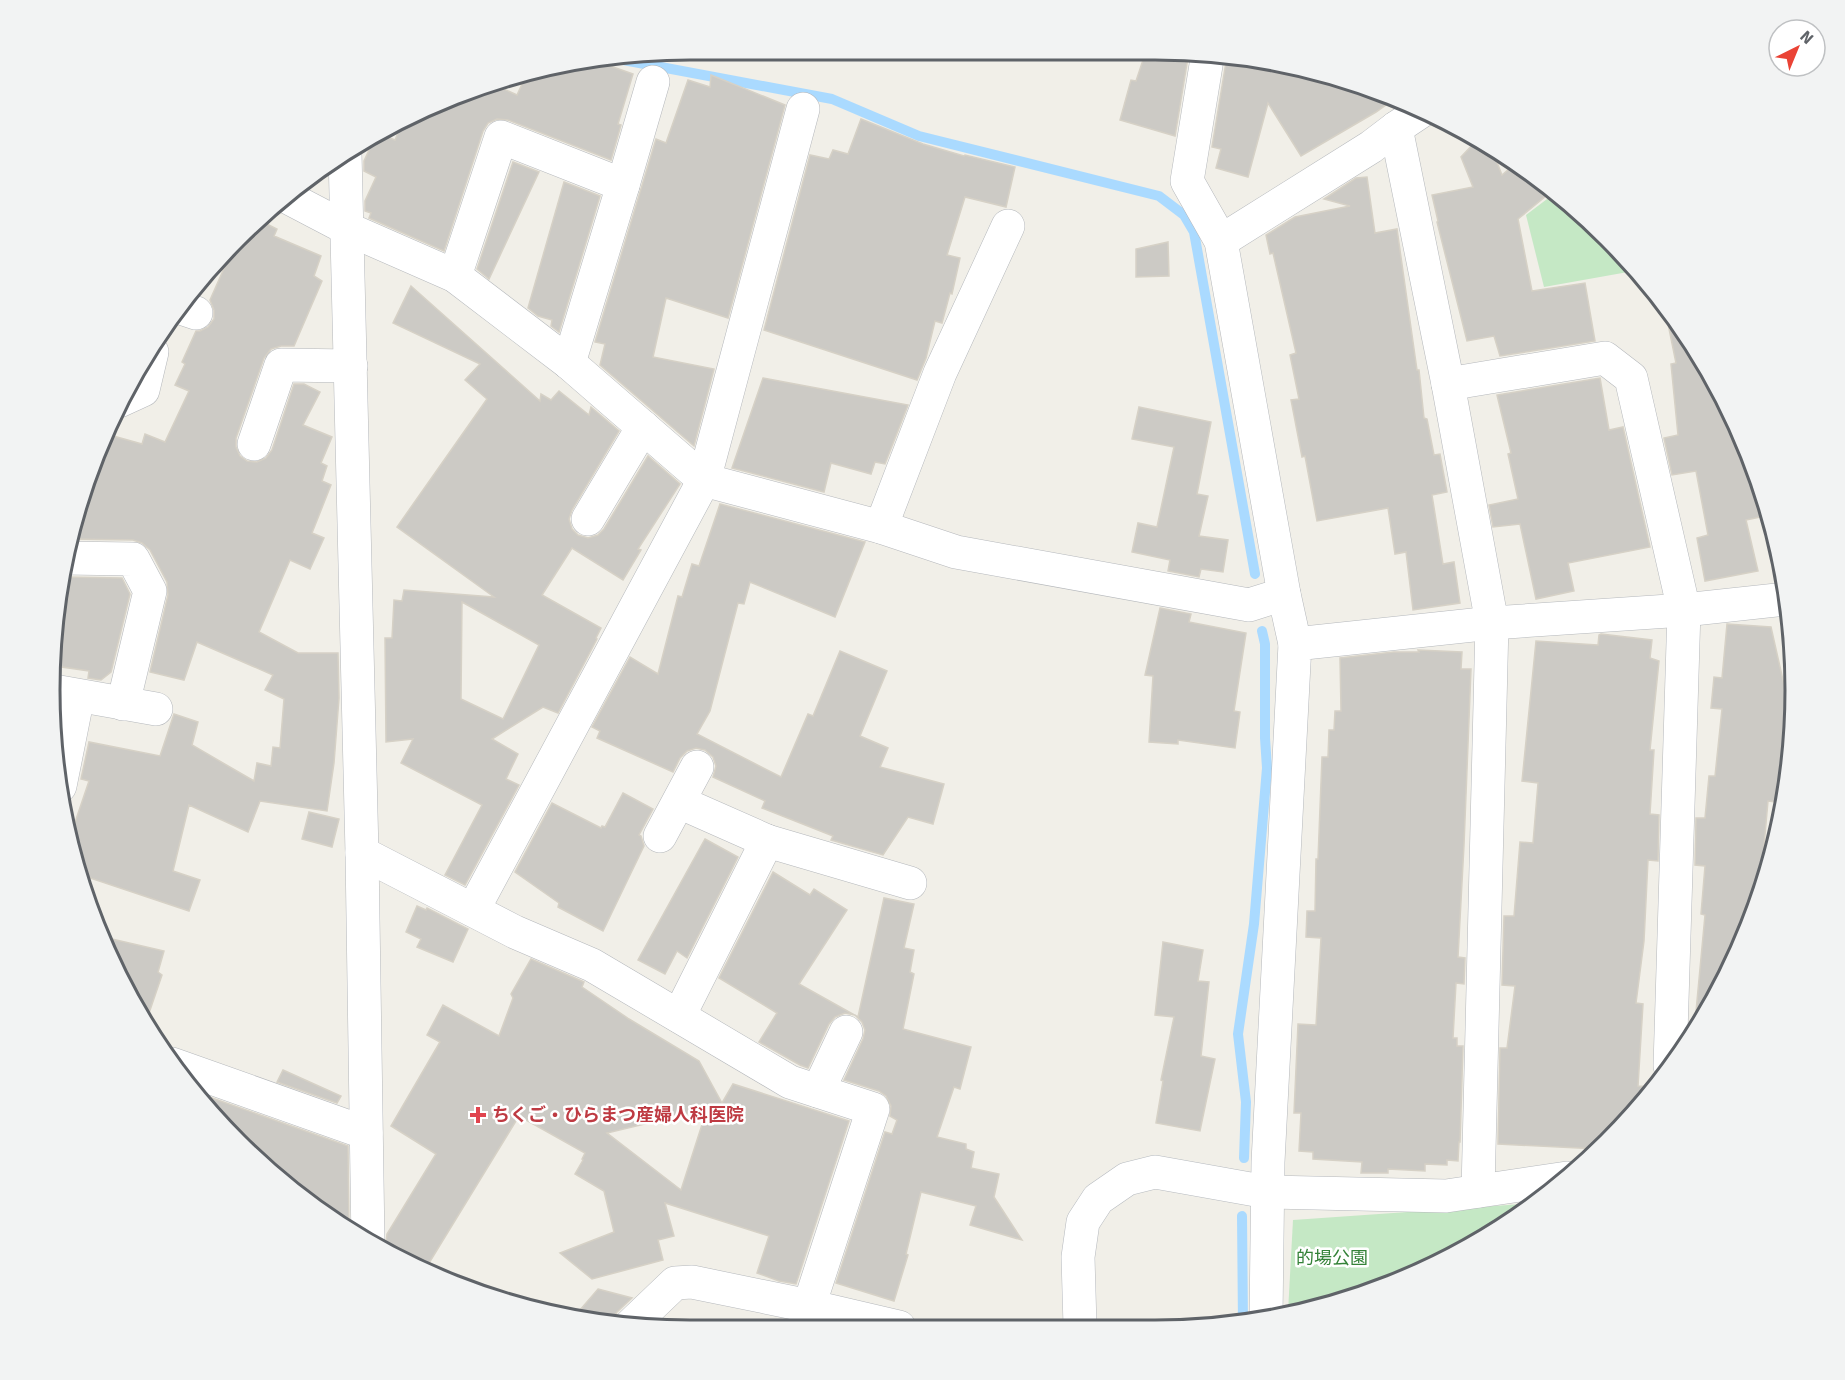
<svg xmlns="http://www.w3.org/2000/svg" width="1845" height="1380" font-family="Signika,'Noto Sans JP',sans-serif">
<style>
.green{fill:#c5e8c5}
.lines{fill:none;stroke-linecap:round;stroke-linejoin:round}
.stream{stroke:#aadaff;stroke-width:10}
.building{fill:#cccac5;stroke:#d6d1c6;stroke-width:1.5;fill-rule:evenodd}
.street-casing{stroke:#b5b8bc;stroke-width:34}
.secondary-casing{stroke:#b6babf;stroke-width:34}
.street{stroke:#fff;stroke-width:33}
.secondary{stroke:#fff;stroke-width:33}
.health-dot{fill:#e0444e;stroke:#fff;stroke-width:2}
.labels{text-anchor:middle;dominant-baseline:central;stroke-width:5;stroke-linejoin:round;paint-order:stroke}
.health-label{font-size:18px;font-weight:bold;fill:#be3a42;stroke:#fff;text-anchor:start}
.park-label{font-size:18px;fill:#348238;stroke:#fff}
.rim{fill:none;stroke:#5f6368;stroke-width:3}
</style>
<rect width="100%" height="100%" fill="#f1efe8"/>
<g class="green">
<polygon points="1555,193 1608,237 1631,264 1625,265 1628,272 1544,287 1526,215"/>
<polygon points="1537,1203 1400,1282 1288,1312 1293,1220"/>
</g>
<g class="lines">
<g class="stream">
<polyline points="618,59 832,99 919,136 1159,196 1184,215 1194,232 1255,574"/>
<polyline points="1244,1158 1246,1102 1238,1034 1254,924 1267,768 1265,738 1265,644 1262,631"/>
<polyline points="1242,1216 1243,1324"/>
</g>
</g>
<g class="building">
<polygon points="1146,51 1189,51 1175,136 1120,120 1131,80 1136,81"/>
<polygon points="1227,56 1320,71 1397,97 1376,112 1301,156 1268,103 1248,177 1216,168 1221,149 1212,147"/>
<polygon points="599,62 633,74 618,124 621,125 611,160 508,120 497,119 488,123 483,131 444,251 369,218 371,213 365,211 365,201 376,177 364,171 364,161 377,133 395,140 403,121 493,84 517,95 528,71"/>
<polygon points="711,75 785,105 728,318 666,298 653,357 714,369 694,446 600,365 605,344 595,342 656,139 666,143 688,80 710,87"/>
<polygon points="861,119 923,144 964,156 965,155 1015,167 1006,207 965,197 947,255 960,258 952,294 950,293 942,323 935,321 926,358 917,380 764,330 810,155 829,159 833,150 848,154"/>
<polygon points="1477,140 1491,147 1502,175 1517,162 1552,191 1518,219 1532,291 1585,283 1595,341 1500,356 1494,336 1467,341 1437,222 1438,221 1432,195 1473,187 1461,157"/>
<polygon points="513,162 539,172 489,279 477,269"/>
<polygon points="1367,177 1375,233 1397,229 1417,370 1419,370 1424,418 1427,419 1434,455 1440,454 1447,492 1432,495 1443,564 1454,562 1460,603 1413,610 1406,552 1395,554 1388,508 1317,521 1305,456 1302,457 1291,400 1299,399 1290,355 1296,353 1273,253 1270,254 1266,235 1295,217 1350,206 1324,199 1356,178"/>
<polygon points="564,182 600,196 559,332 551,326 552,320 538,316 528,308"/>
<polygon points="257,219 277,229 274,236 321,256 314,276 322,281 294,346 281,346 271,349 264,358 236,438 236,447 240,456 247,461 257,462 266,458 272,450 294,384 304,384 320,392 303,425 332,437 321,463 327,466 322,481 331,485 312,533 324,538 310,569 290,560 259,632 298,653 338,653 339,698 334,763 327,811 260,801 248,832 189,805 173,871 200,880 189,911 78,874 71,855 69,840 89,781 81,779 89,742 160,756 174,714 198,722 192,745 254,781 257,763 271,766 273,747 280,748 284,699 265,690 273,675 197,642 184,680 150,672 168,595 167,582 150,550 142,543 133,540 71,539 106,434 142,444 145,434 165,442 189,391 175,385 185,364 182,362 196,331 200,331 208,327 214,319 214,310 210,300 237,239"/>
<polygon points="1168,242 1169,276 1136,277 1136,249"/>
<path d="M411,286L540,401L541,394L551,400L559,391L589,415L591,407L619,431L572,510L569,519L572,529L578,535L588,538L598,535L604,529L648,456L680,484L638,549L641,550L623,580L572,548L542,595L601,628L596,638L597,639L558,713L543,707L492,739L518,754L506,779L519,785L465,885L445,875L482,805L401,763L413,739L386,742L385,638H392L394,600L402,601L404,590L494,597L397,527L487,399L465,380L480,364L393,323ZM462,602L539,645L503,719L461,699Z"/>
<polygon points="1668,308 1730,408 1770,515 1746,520 1758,571 1705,581 1697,538 1708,535 1696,471 1672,475 1664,438 1678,435 1671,364 1676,363 1665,309"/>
<polygon points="763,378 908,405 885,464 875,462 871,474 831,463 824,492 732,468"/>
<polygon points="1600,378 1609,430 1623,427 1650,547 1568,563 1574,591 1536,599 1520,524 1493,527 1489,505 1518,499 1508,454 1511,453 1497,395"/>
<polygon points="1139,407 1211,422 1197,494 1208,496 1199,536 1228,540 1223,572 1201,569 1199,577 1168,571 1170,560 1132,552 1138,523 1157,527 1174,447 1132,439"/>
<polygon points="720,504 865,542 835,617 750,582 744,604 738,603 710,711 697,734 781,777 808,714 813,716 840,651 887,671 860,736 888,748 880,767 944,784 933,824 908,817 883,855 831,840 833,836 762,808 765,801 713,777 716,766 713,757 705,750 696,748 687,751 680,758 673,772 597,738 600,731 592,727 630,657 658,674 678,596 682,597 692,564 699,566"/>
<polygon points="64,577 122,578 130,594 111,672 101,680 88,678 89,671 55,666 59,613"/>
<polygon points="1160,608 1191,614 1189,622 1246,633 1234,711 1240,712 1235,748 1178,740 1178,744 1149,742 1153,676 1145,675"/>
<polygon points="1727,624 1771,627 1792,720 1790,774 1783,803 1768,801 1759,902 1710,1011 1694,1033 1705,915 1701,914 1705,866 1695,865 1696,818 1705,818 1709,776 1715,776 1722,709 1711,708 1714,677 1722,678"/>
<polygon points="1601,634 1652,640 1650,658 1659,661 1650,750 1654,750 1650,814 1659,815 1658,861 1648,860 1644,941 1636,1003 1643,1004 1638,1086 1655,1087 1636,1113 1598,1149 1498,1144 1500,1048 1507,1048 1515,986 1502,985 1504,916 1514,916 1520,842 1533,843 1538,783 1522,781 1536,641 1598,645 1599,635"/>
<polygon points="1418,650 1462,652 1461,669 1471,669 1464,845 1458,957 1465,958 1464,984 1456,983 1453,1038 1457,1038 1457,1046 1463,1046 1460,1142 1459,1142 1458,1161 1447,1160 1447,1165 1425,1164 1425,1171 1388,1169 1388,1173 1361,1173 1362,1162 1313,1159 1313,1152 1299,1151 1301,1113 1294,1113 1298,1024 1316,1025 1321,938 1306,937 1307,911 1315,911 1316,859 1318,859 1322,757 1328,757 1329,730 1334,730 1335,711 1341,711 1340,658 1394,652 1419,652"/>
<polygon points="623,793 653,809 639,835 641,836 644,846 603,931 558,907 559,903 515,872 552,803 601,828 602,826 605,827"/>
<polygon points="309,812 339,819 332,847 302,839"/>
<polygon points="705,839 738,857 687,958 677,951 665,974 638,960"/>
<polygon points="773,872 810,895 814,889 847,910 799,984 858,1017 884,898 914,904 904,948 914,950 910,972 914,974 903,1029 971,1047 960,1089 954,1087 937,1137 966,1144 966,1149 974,1152 971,1168 999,1174 994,1197 1022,1240 970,1225 976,1206 921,1192 906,1254 908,1255 894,1301 836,1283 885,1132 892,1134 897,1120 890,1116 891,1106 886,1096 879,1091 844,1080 863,1039 865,1030 862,1022 855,1015 845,1013 835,1017 829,1024 808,1068 800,1065 759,1042 777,1013 719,978"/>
<polygon points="417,906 426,910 427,908 468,929 453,962 417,947 421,939 406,932"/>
<polygon points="99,936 164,951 158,972 162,975 147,1019"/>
<polygon points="1163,942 1203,950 1198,981 1209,982 1201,1056 1215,1059 1200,1131 1156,1123 1163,1081 1161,1080 1174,1017 1155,1015"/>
<path d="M531,959L584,982L582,987L629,1019L699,1061L722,1103L733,1084L849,1121L796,1284L779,1281L757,1273L769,1236L665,1203L674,1236L658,1240L663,1260L592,1279L560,1253L614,1232L604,1191L575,1174L583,1160L582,1159L585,1153L519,1116L426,1268L385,1251L387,1234L436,1154L391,1126L440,1042L427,1035L443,1005L499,1036L513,998L511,994ZM707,1109L681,1190L607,1133Z"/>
<polygon points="283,1070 341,1096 337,1103 277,1082"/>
<polygon points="192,1091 348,1146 349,1230 268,1172"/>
<polygon points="598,1289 632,1298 617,1312 611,1323 574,1317"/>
</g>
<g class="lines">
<defs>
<g id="street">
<polyline points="1208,53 1187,181 1221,241 1284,594 1295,644"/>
<polyline points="1396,128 1448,384 1492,623 1478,1191"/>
<polyline points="345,153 362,853 368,1243"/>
<polyline points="623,185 653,82"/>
<polyline points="285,196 348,229 455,276 569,363 704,480 881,527 956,552 1249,605 1284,594"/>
<polyline points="1221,241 1371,147 1396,128 1423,110"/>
<polyline points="455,276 501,137 623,185 569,363"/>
<polyline points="181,308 196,313"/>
<polyline points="1448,384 1605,358 1631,378 1684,610 1670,1066"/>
<polyline points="119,401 143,390 152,352"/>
<polyline points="254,444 281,365 351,366"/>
<polyline points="588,519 643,427"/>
<polyline points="881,527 940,373 1008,226"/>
<polyline points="64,558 133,559 150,591 123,704"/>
<polyline points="54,691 156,709"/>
<polyline points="60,786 78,696"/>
<polyline points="679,802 767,841 910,883"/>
<polyline points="660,836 697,767"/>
<polyline points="362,853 515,932 592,965 790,1082 873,1109 809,1306"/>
<polyline points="473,910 704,480 803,109"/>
<polyline points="679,1016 767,841"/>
<polyline points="172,1064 366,1133"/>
<polyline points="818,1091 846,1032"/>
<polyline points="1267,1192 1446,1196 1567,1178"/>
<polyline points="1266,1318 1268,1162 1295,644 1492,623 1684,610 1786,599"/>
<polyline points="630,1326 675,1283 692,1282 809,1306 899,1327"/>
</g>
<polyline id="secondary" points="1080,1326 1078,1257 1083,1222 1098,1199 1127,1179 1155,1172 1267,1192"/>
</defs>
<use href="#street" class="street-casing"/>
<use href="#secondary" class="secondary-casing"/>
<use href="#street" class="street"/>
<use href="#secondary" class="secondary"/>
</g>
<path class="health-dot" d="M475 1106h6v6h6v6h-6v6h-6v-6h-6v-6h6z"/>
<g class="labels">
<g class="health-label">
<text x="492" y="1115">ちくご・ひらまつ産婦人科医院</text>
</g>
<g class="park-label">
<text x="1332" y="1258">的場公園</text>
</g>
</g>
<path d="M0 0H1845V1380H0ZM690 60H1155A630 630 0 0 1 1785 690V690A630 630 0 0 1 1155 1320H690A630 630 0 0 1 60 690V690A630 630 0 0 1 690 60Z" fill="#f2f3f3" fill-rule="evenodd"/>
<path class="rim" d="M690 60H1155A630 630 0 0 1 1785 690V690A630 630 0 0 1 1155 1320H690A630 630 0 0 1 60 690V690A630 630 0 0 1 690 60Z"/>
<g transform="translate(1797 48) rotate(43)"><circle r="28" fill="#ffffff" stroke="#bfc1c3" stroke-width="1.5"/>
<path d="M0-4.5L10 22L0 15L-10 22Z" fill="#ea4335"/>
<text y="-9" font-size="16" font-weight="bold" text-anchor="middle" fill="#5f6368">N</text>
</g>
</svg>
